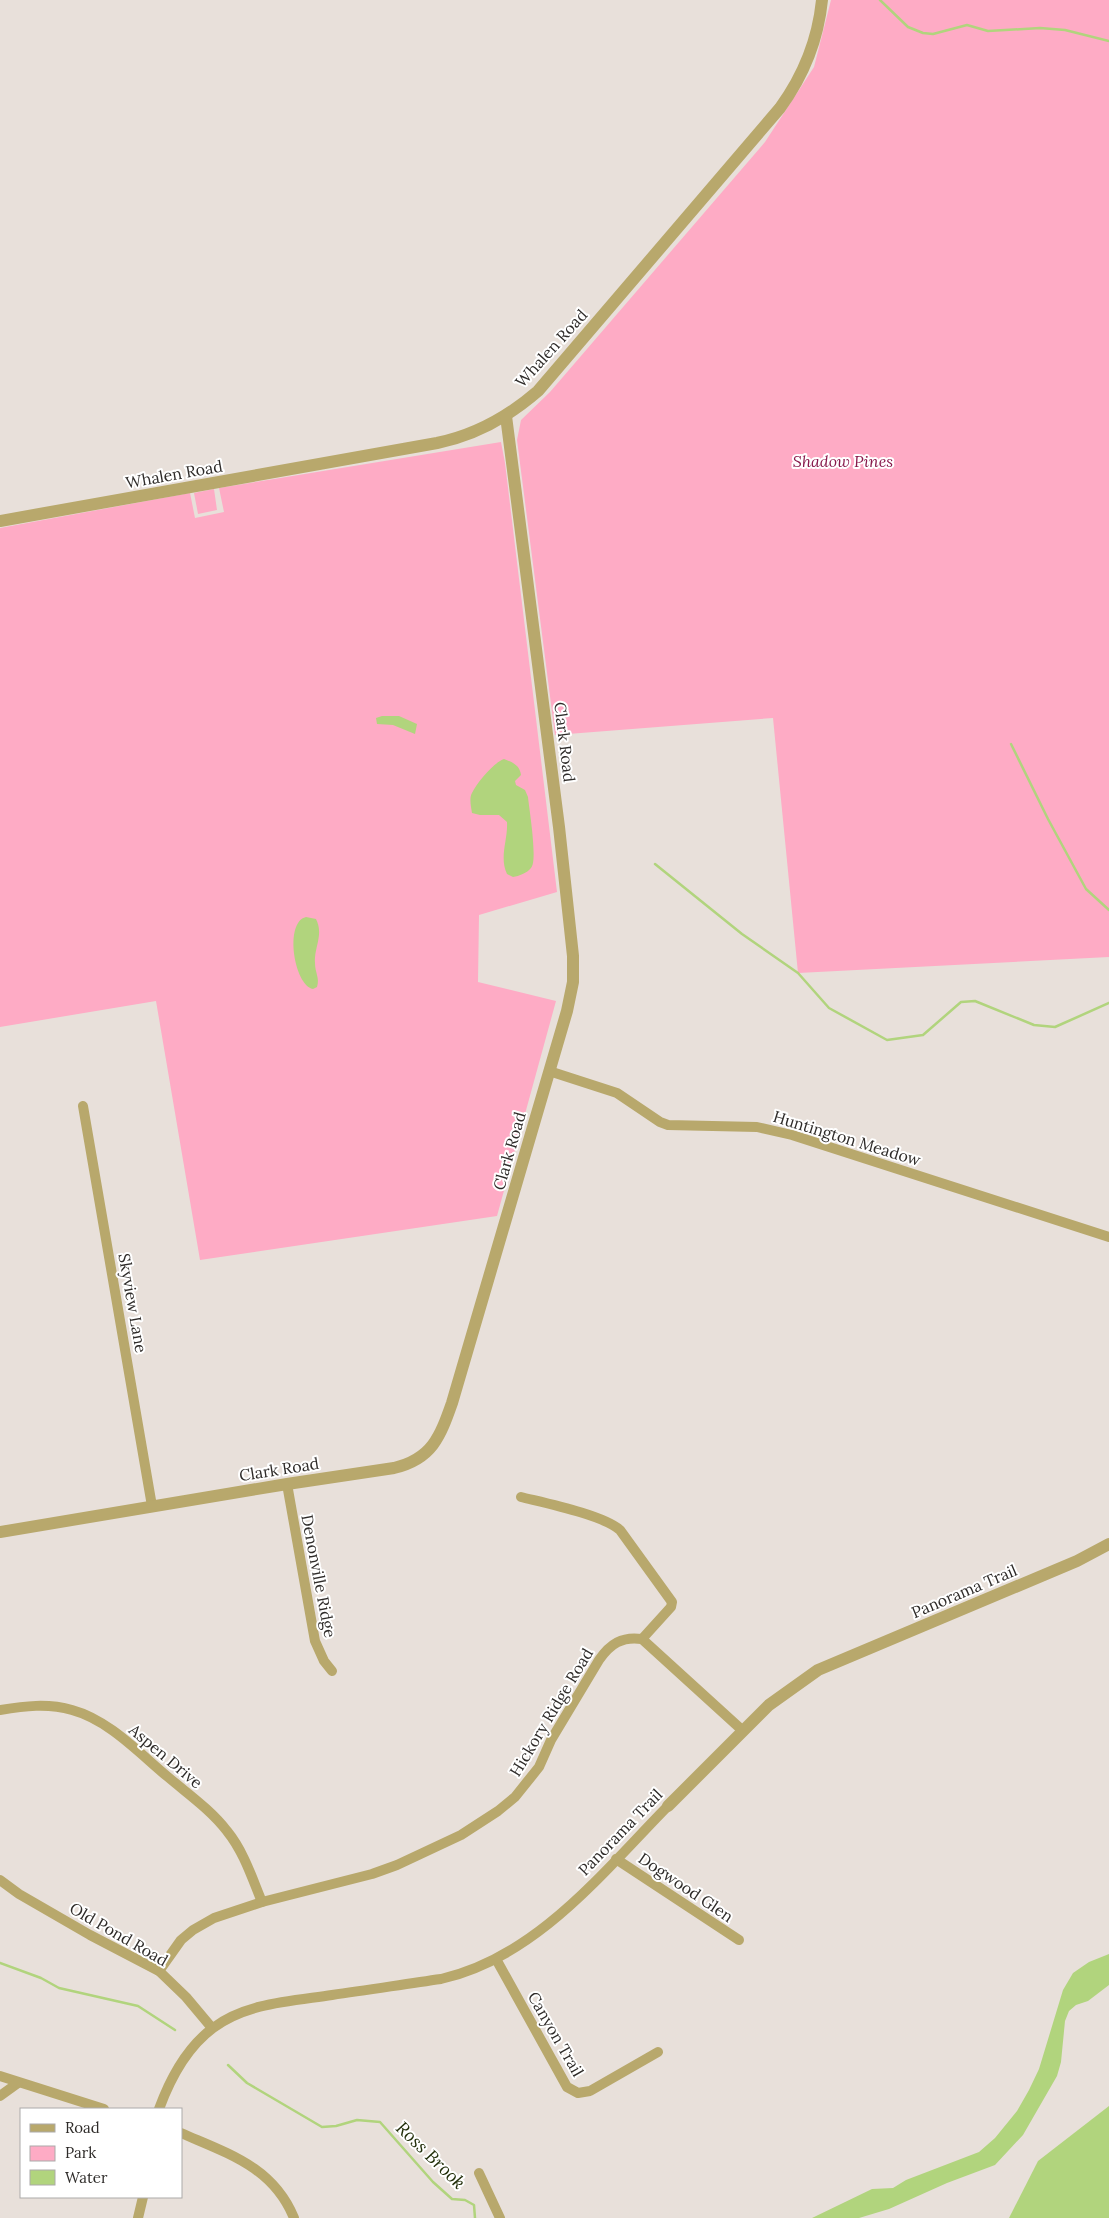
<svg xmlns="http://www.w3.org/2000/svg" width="1109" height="2218" font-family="Lora,serif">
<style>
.green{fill:#feabc5}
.water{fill:#b1d47d}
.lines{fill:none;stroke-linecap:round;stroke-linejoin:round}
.stream{stroke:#b1d47d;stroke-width:2.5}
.minor{stroke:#b8a86c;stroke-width:10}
.tertiary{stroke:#b8a86c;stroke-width:12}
.labels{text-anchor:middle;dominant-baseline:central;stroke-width:4;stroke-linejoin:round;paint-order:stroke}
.street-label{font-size:16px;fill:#2e2b29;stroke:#fff}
.park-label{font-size:16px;font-style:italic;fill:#87194b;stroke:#fff}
.water-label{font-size:18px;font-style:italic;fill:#222f0a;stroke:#fff}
</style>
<rect width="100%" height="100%" fill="#e8e0da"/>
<g class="green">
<polygon points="831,0 1109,0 1109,957 798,973 773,718 555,735 517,440 521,420 550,392 765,142 814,67"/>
<polygon points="501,442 505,463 557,892 479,915 478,982 556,1001 497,1216 200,1260 156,1001 0,1027 0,528 190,493 195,518 224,512 219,488"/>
<polygon points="214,489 217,510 198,514 194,493"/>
</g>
<g class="water">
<polygon points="382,716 399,716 417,724 415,734 393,725 377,724 376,718"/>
<path d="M504,759C512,762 520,765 521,775L515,781L516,785L525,790L528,797C529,808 538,861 531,868C527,873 519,876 513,877L507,874C499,857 508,840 507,822L499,815H480L472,813C471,807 469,798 472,793C477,783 493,763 504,759Z"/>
<path d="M306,917L316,919C324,935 314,947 315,963C315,973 320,978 317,987L313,989C294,985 284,922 306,917Z"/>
<polygon points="1109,1954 1109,1985 1088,2001 1076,2005 1069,2011 1065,2021 1061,2062 1057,2076 1023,2135 995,2165 947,2183 889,2209 859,2218 812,2218 872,2189 893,2188 906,2180 979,2152 995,2138 1017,2111 1029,2090 1039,2069 1063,1990 1073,1973 1089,1962"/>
<polygon points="1109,2106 1109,2218 1009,2218 1038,2161"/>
</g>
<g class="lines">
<g class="stream">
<polyline points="880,0 908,27 923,33 933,34 967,25 988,31 1040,28 1065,30 1109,41"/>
<polyline points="1011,744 1048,819 1086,889 1109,910"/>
<polyline points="655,864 742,934 798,973 829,1008 887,1040 923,1035 961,1002 975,1001 1034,1025 1055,1027 1109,1003"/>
<polyline points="0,1963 41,1978 59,1988 138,2006 175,2030"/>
<polyline points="228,2065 247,2083 322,2127 336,2126 357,2120 380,2122 433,2182 452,2199 465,2200 474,2205 475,2218"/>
</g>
<g class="minor">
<polyline points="549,1071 617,1093 660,1122 668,1125 757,1127 792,1135 1109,1237"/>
<polyline points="83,1106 152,1506"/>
<polyline points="287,1484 315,1641 324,1661 332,1671"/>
<path d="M521,1497C545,1503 603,1515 620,1530L672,1602L671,1607L642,1639"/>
<path d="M0,1710C24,1706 48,1703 72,1710C109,1720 139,1753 168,1777C188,1794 211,1810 227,1831C244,1852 252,1878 262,1902"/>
<polyline points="616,1859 739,1940"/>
<polyline points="0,1880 19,1894 90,1935 159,1971 186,1997 212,2028"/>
<polyline points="496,1959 567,2087 578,2093 590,2091 658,2052"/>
<path d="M159,1971L181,1940L193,1930L214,1918L262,1902L372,1874L397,1865L461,1835L498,1811L515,1797L539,1767L551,1740L599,1660C610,1644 622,1636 642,1639L742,1730"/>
<polyline points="0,2076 104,2109"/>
<polyline points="0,2096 18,2083"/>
<path d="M159,2109C170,2079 186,2048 213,2028C246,2003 292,2001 332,1995C369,1990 405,1984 441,1979C537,1957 603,1872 668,1806"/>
<path d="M181,2133C229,2154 273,2167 294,2218"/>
<polyline points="479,2173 500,2218"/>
<polyline points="138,2218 143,2197"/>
</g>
<g class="tertiary">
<path d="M0,521L437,443C476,435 508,417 538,391L780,108C804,75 818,40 822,0"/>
<path d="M0,1532L287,1484L394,1468C432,1459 440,1437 452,1403L567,1011L573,982V956L559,827L506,416"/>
<polyline points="668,1806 769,1705 818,1670 1077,1561 1109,1544"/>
</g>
</g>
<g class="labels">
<g class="street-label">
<text transform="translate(551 348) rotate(-48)">Whalen Road</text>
<text transform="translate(174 474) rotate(-10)">Whalen Road</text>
<text transform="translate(565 742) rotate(83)">Clark Road</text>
<text transform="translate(847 1138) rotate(17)">Huntington Meadow</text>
<text transform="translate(509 1151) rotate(-74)">Clark Road</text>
<text transform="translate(133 1303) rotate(80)">Skyview Lane</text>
<text transform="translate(279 1469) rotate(-9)">Clark Road</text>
<text transform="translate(319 1576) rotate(79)">Denonville Ridge</text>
<text transform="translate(964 1591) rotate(-23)">Panorama Trail</text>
<text transform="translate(551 1712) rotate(-59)">Hickory Ridge Road</text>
<text transform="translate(166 1756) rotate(40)">Aspen Drive</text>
<text transform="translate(620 1832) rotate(-46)">Panorama Trail</text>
<text transform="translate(686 1887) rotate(34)">Dogwood Glen</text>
<text transform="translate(119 1934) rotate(30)">Old Pond Road</text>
<text transform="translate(556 2034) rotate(60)">Canyon Trail</text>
</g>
<g class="park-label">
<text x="843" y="461">Shadow Pines</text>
</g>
<g class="water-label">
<text transform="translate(431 2155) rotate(44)">Ross Brook</text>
</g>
</g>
<rect x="20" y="2108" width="162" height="90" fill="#ffffff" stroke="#abaaa9"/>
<rect x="30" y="2124" width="25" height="8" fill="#b8a86c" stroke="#abaaa9"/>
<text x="65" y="2133" font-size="15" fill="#2e2b29">Road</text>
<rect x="30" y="2146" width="25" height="15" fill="#feabc5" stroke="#abaaa9"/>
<text x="65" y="2158" font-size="15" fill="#2e2b29">Park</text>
<rect x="30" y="2170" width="25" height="15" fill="#b1d47d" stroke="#abaaa9"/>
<text x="65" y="2183" font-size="15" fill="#2e2b29">Water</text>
</svg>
